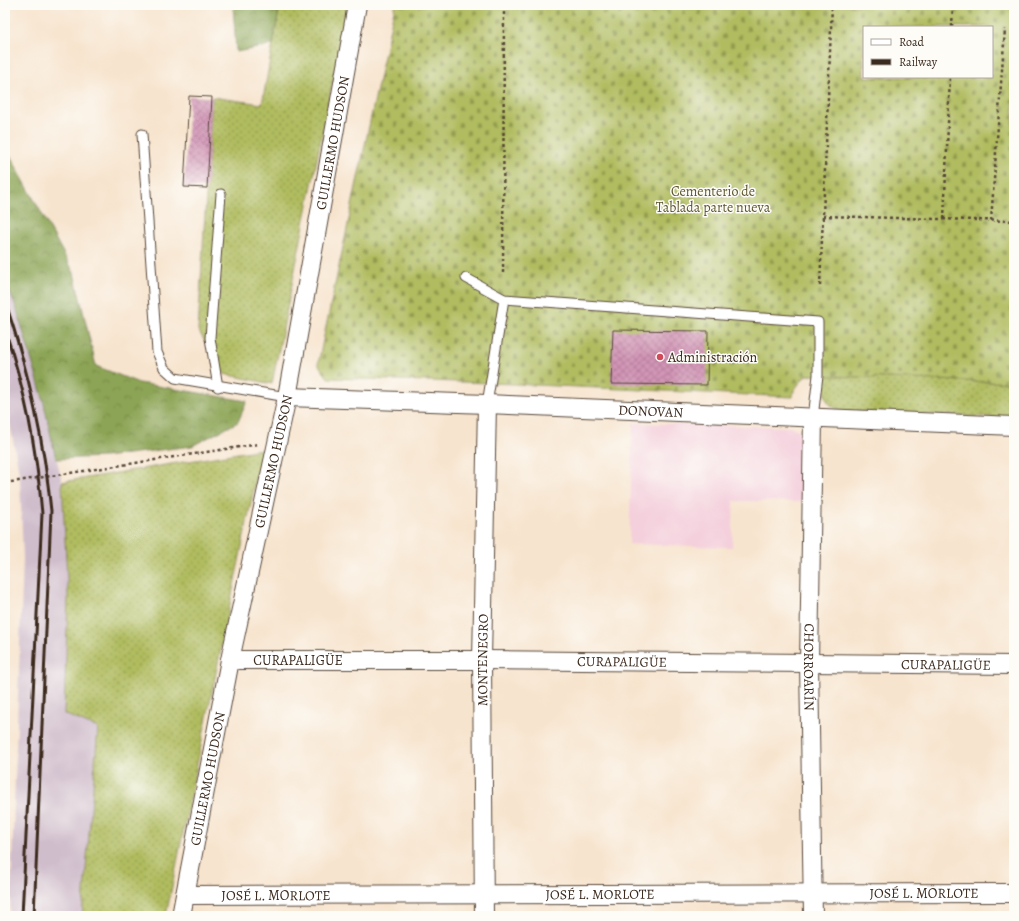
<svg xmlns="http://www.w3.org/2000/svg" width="1019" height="921" font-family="Alegreya,serif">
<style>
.built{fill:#f4cfdc}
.industrial{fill:#d0bdcc}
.grass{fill:url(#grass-dots);stroke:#76733e}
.forest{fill:url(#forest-crowns);stroke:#64673a}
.cemetery{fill:url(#cemetery-stones);stroke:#76733e;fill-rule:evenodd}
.building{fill:url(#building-cross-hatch)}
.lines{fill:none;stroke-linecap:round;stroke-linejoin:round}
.lane-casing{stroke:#574638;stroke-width:11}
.street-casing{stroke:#574638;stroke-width:20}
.path{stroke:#574638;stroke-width:2.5;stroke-dasharray:3 3;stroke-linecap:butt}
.lane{stroke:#fff;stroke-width:9}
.street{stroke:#fff;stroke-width:18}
.rail{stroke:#3b2a1e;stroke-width:3}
.poi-dot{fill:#d1495b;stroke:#fdfcf7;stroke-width:1.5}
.labels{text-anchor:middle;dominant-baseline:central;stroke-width:3;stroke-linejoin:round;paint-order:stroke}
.street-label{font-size:14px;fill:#3b2a1e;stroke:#fdfcf7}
.park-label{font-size:14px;fill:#5e5631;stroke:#fdfcf7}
.poi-label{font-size:14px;fill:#3b2a1e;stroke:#fdfcf7;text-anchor:start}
</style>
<defs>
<pattern id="grass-dots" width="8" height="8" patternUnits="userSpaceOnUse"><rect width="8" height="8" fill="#b0bc5e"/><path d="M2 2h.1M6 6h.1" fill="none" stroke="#90994d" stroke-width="1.8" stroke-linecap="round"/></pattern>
<pattern id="forest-crowns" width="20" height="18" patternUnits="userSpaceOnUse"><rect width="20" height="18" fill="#8ca455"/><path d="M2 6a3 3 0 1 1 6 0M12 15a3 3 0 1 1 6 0" fill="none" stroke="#748646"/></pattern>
<pattern id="cemetery-stones" width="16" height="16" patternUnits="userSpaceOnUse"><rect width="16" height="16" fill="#b0bc5e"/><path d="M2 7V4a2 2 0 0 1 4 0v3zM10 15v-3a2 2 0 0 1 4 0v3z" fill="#90994d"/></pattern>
<pattern id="building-cross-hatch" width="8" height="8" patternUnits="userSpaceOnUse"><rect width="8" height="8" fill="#d294b6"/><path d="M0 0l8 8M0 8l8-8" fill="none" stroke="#ac7993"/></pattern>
</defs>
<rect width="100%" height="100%" fill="#fdfcf7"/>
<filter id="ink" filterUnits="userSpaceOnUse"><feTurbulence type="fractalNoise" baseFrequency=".025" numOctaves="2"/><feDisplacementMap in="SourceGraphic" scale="8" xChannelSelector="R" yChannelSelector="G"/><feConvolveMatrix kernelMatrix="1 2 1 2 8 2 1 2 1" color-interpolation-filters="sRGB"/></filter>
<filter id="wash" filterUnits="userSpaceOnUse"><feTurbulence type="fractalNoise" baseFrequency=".012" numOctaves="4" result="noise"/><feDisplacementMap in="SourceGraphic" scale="16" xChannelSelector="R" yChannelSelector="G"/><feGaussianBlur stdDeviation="0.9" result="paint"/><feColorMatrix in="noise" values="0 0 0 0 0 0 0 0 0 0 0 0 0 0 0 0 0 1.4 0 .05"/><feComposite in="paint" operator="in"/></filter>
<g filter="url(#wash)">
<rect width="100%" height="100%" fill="#f7e4ce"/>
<polygon class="built" points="633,423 791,427 799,430 804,441 802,502 734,501 732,547 629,544"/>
<polygon class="industrial" points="5,280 16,307 42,395 62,482 68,597 98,728 82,916 10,916 23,559 20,478 5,396"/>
<g class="grass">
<polygon points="280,5 348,5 272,384 224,374 198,330 212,97 262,104"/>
<path d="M824,375L1014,383V418L844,411C823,406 824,394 824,375Z"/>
<polygon points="262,449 166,916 82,916 98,728 64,714 68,597 62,482"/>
</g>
<g class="forest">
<polygon points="233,5 280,5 273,45 236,52"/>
<polygon points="5,146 74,273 96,366 139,383 247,401 238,422 192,446 105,457 56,459 42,395 16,307 5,280"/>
</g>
<path class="cemetery" d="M395,5H1013L1014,383L806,375L794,390L793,397L491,383L328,378L318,364ZM864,27H992V77H864Z"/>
<g id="blocks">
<g class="building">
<polygon points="189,96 212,97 207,188 184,187"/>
<polygon points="613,330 708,331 707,385 611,384"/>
</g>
</g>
</g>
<g filter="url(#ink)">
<use href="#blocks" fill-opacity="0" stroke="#574638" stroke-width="1"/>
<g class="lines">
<defs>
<g id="lane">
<polyline points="142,134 157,352 164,368 175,378 287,397"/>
<polyline points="466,278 504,299 818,322 818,375 813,418"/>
<polyline points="218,387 210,338 221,194"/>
<polyline points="487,404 504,299"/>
</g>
<g id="street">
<path id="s1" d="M287,397L487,404L1014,426"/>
<path id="s2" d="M813,418L809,663L813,916"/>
<path id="s3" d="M230,660H482L1014,665"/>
<path id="s4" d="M185,895C461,896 738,892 1014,893"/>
<path id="s5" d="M181,916L230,660L287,397L357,5"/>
<path id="s6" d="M484,916L482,660L487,404"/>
</g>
</defs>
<use href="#lane" class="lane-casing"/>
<use href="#street" class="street-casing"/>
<g class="path">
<polyline points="952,27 953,5"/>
<polyline points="823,216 1014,221"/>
<polyline points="944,219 950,77"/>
<polyline points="991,221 1005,29"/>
<polyline points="503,273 504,5"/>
<polyline points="820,286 832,5"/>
<polyline points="5,483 259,444"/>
</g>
<use href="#lane" class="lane"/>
<use href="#street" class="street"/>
<g class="rail">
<path d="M5,301C28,370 44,439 51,511L34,916"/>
<path d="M5,330C25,389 37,452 42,514L22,916"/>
</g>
</g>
</g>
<circle class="poi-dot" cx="660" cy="357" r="4"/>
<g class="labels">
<g class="street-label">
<text stroke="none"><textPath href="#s5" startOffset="788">GUILLERMO HUDSON</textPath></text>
<text stroke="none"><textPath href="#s1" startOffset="364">DONOVAN</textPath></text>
<text stroke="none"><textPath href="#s5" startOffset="464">GUILLERMO HUDSON</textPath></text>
<text stroke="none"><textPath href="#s3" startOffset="68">CURAPALIGÜE</textPath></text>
<text stroke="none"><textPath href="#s6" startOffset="256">MONTENEGRO</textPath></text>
<text stroke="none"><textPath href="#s3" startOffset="392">CURAPALIGÜE</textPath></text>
<text stroke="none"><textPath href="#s3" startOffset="716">CURAPALIGÜE</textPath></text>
<text stroke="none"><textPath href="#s2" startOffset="249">CHORROARÍN</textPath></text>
<text stroke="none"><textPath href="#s5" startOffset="140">GUILLERMO HUDSON</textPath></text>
<text stroke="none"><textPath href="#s4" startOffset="739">JOSÉ L. MORLOTE</textPath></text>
<text stroke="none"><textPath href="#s4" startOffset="91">JOSÉ L. MORLOTE</textPath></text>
<text stroke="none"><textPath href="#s4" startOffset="415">JOSÉ L. MORLOTE</textPath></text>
</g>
<g class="park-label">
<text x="713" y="191">Cementerio de<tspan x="713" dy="16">Tablada parte nueva</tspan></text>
</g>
<g class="poi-label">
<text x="668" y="357">Administración</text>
</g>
</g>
<rect width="1019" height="921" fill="none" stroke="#fdfcf7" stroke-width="20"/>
<rect x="863" y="26" width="130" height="52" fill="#fdfcf7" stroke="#afa8a0"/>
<rect x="871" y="39" width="20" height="6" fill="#ffffff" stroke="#afa8a0"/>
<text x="899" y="46" font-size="12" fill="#3b2a1e">Road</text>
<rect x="871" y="59" width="20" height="6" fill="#3b2a1e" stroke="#afa8a0"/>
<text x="899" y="66" font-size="12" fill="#3b2a1e">Railway</text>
</svg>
